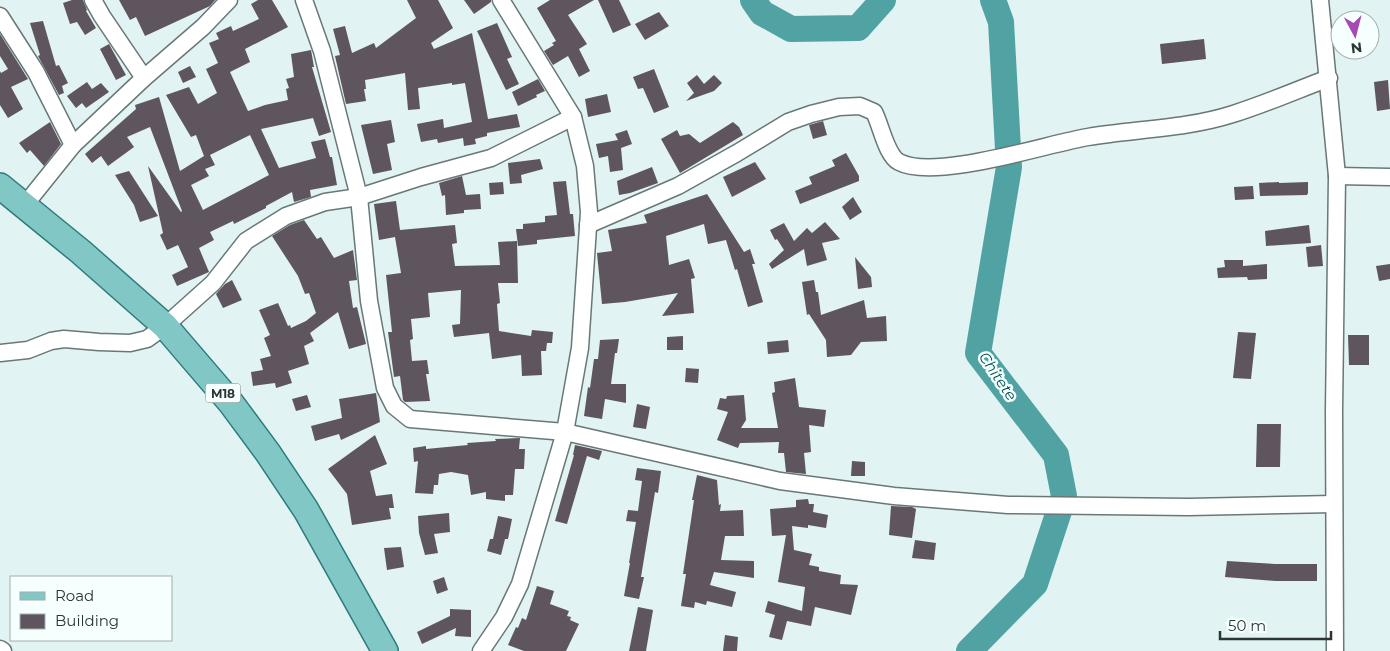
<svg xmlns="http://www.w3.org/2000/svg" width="1390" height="651" font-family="Montserrat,sans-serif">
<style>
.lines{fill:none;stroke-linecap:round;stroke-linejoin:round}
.river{stroke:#50a3a2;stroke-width:26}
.building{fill:#5e555f;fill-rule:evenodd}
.minor-casing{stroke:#687877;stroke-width:19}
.primary-casing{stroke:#2c7b7a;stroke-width:28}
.minor{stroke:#fff;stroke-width:16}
.primary{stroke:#80c7c6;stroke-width:25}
.labels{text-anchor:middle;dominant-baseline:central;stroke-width:5;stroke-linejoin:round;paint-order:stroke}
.shield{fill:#f4fffe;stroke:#697171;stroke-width:1}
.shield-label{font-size:12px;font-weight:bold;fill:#2d3434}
.water-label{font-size:15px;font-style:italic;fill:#045251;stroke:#f4fffe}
</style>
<rect width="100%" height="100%" fill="#e1f3f2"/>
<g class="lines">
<g class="river">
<polyline points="753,0 762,13 791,29 858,28 883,0"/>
<polyline points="969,651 1035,584 1064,496 1056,455 978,353 1009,167 1001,22 993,0"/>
</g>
</g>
<g class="building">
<polygon points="72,0 83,0 87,10 86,11 96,28 85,35 77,22 70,24 63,3"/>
<polygon points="119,0 215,0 210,6 145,36 136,17 130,20"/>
<path d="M258,0H272L288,27L245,49L250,62L230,72L248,111L265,105L288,100L286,89L289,88L286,79L294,77L291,54L311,50L314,67H312L331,132L319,136L313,118L261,129L279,168L316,158L311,142L325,139L330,157H332L337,185L310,190L311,197L294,202L292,192L266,206V208L234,224L233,221L210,232L214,240L199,248L209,272L177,286L172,275L188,267L178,245L167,250L160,235L163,233L148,166L181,212L182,211L150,127L127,137L134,147L108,166L101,156L92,163L85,154L136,109L135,105L159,97L180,171L204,156L196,135L191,137L166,95L189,87L198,104L217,93L206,69L218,63L209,43L219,39L216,33L231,26L233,31L259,19L251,4ZM250,135L269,175L203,210L191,185L209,176L205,169L215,165L210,155Z"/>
<polygon points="407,0 438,0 453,28 431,43 434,49 472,33 488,119 517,114 520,127 487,133 487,136 475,139 476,144 464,146 463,138 438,143 437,139 421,142 417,124 443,119 444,128 472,122 465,83 452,85 452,83 418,88 420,109 408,110 405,73 365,80 366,89 364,89 366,101 346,104 335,56 340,55 333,29 345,26 352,53 374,43 376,48 416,18"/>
<polygon points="464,0 491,0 491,2 474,14"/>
<polygon points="550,0 594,0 568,15 587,44 579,49 590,71 579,77 568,56 553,65 544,51 554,45 552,43 556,41 537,8"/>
<polygon points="598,0 619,0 631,25 613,33"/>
<polygon points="659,12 669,26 645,40 635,24"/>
<polygon points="43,21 56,66 59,65 68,83 62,86 64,93 59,95 38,56 40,55 30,23"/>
<polygon points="497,23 512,57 507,59 519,84 506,90 477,31"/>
<polygon points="0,34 28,79 11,87 23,109 8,118 0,105 0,71 1,73 8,69 0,56"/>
<polygon points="1204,39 1206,59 1162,64 1160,44"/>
<polygon points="109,44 126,75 116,80 100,49"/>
<polygon points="190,66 196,77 183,83 178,72"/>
<polygon points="654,69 669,107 654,113 643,88 638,89 633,77"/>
<polygon points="697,75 704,84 714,75 722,83 714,91 686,101 694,93 687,83"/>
<polygon points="538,79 545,91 536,95 537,97 518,106 512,92"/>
<polygon points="1388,80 1390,109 1377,111 1374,82"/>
<polygon points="87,82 92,89 101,83 109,92 86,108 82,103 76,108 67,96"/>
<polygon points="607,94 611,112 588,117 585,99"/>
<polygon points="391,120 395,142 387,144 392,170 373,174 361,125"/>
<polygon points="823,121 827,135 813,139 809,125"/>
<polygon points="50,122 61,144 44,166 30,150 27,153 19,143"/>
<polygon points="733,122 739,127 743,135 680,173 661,139 677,130 680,136 689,134 700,143"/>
<polygon points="627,130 632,144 621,148 623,170 610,172 608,156 599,158 596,144 618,140 615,134"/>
<polygon points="846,153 859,176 859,181 800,204 795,191 812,184 809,177 835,166 832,160"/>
<polygon points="540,159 543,169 521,175 522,183 510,184 508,163"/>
<polygon points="755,162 766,179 732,197 723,177"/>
<polygon points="652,167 658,183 630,193 619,195 617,181"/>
<polygon points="129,171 158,216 140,222 134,205 115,175"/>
<polygon points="462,176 466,195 480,194 481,209 464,210 464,213 446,215 445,195 442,196 439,183"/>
<polygon points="566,181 570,214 573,214 575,236 537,240 537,244 518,246 516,229 523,229 523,224 545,222 545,216 557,215 553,182"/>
<polygon points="503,182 504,194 490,195 489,183"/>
<polygon points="1279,182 1279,183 1308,182 1308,193 1307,195 1260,196 1259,183"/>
<polygon points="1253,186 1254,199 1235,200 1234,187"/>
<polygon points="707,194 744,252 750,249 755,264 752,264 763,302 748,307 737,269 735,270 726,240 708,244 704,224 666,236 669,265 689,259 695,278 691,279 694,313 662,316 678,293 625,302 602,304 597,253 612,251 608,230 647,223 644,215"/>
<polygon points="853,197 862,212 850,220 842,207"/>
<polygon points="396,201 400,230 455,225 457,243 452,244 455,266 500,265 498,242 517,241 518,283 498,283 500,303 497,304 499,331 531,336 532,330 553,332 552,343 547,343 546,351 541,351 542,375 522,376 521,355 492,359 489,333 454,337 452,325 460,324 461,290 428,293 430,317 411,319 413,339 410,340 412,361 427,360 429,374 426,374 430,401 405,402 403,400 400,376 394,377 388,332 392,332 386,275 401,273 395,237 379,240 374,204"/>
<polygon points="304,220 317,239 321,237 334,258 353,250 357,280 349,281 353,308 357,307 366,344 349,349 338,312 310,333 314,341 304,346 309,364 288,371 292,383 276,388 275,383 253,386 251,372 263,370 260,359 271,356 264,338 270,335 259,310 278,303 288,326 290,325 291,328 306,321 316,313 309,293 305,294 298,276 272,236 290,225"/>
<polygon points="825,222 840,239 822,243 827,260 807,266 804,249 772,269 769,264 784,250 777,239 775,240 770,230 784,223 794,241 807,228 812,233"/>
<polygon points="1309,225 1311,243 1266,246 1265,231"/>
<polygon points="1321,245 1323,266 1308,267 1306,247"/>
<polygon points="855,257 871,277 872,287 858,289"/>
<polygon points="1224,260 1243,260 1243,266 1267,264 1267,279 1248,280 1247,277 1218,278 1217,268 1225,267"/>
<polygon points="1390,264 1390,279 1379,281 1376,266"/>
<polygon points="232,280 242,300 223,308 216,294 225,284"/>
<polygon points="814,280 816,292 818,292 821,315 864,300 867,318 886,316 887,341 861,342 851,355 827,357 826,340 809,314 807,315 802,282"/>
<polygon points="1238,332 1256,333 1251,379 1233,378"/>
<polygon points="1348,335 1369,335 1369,365 1349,365"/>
<polygon points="683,336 683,350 667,350 667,337"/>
<polygon points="619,339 617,353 615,353 611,384 626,384 626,403 605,399 602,419 584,416 588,387 590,388 594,359 598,359 600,340"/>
<polygon points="788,340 789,352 768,354 767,342"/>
<polygon points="686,368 699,369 698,383 685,382"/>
<polygon points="795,378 799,407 826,410 824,427 809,425 811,452 804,453 806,474 786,472 784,453 778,453 779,442 740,443 738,448 717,440 728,412 717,409 720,398 726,399 727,396 744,395 746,420 741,428 778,428 772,393 775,392 774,382"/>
<polygon points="376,393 380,422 341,440 339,434 315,441 311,426 342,418 339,399"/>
<polygon points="307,395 311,407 296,411 292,399"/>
<polygon points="637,404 650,407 646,429 633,427"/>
<polygon points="1257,424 1281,424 1280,467 1256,467"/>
<polygon points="375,435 387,464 370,471 376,496 392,494 394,508 389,508 391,519 352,525 347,494 328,469"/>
<polygon points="520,438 519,449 525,449 524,469 515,469 513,495 505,495 505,501 486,499 486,492 471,495 468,475 451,472 439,474 438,485 434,485 433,494 415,493 418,461 414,462 413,448 426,446 426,449 468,445 467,443 496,441 495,439"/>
<polygon points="575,445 602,451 599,460 587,456 567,524 555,521 574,455 573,455"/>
<polygon points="852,461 865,462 865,476 851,476"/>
<polygon points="637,468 661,471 658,493 655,492 641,577 644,577 639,599 624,596 630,563 629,563 636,522 626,521 628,510 638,511 642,481 635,480"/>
<polygon points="697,475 717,480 719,505 721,504 720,511 743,510 744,536 725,536 721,560 754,561 754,578 714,572 710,585 736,592 732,607 707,601 706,605 695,602 694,608 681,606 686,574 683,574 694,500 692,500"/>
<polygon points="808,499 809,504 814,504 813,512 828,515 826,528 808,525 808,528 792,526 794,550 812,554 809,565 819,567 819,571 841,575 840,584 858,585 851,615 815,607 811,626 787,621 782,640 769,637 775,615 765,612 768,601 802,611 805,587 778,582 786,535 772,536 770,509 796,507 796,500"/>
<polygon points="891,506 912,507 916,509 912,538 889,535"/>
<polygon points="449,513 450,532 434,534 438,553 425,555 419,533 418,516"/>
<polygon points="498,516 512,519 508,539 505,539 501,555 487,551 490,539 493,539"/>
<polygon points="915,540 936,543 934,560 912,558"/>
<polygon points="401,547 404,567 387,570 384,548"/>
<polygon points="1227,561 1276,564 1317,564 1317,581 1275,581 1225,577"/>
<polygon points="444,577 448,590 437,594 433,581"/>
<polygon points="537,586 554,591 550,604 569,611 567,616 571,617 570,620 579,624 566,651 524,651 508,645 516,627 518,628 522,618 526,620"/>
<polygon points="638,607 653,610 646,651 629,651"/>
<polygon points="450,609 471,610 471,637 455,636 456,628 422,644 417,632 450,616"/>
<polygon points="725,635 738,637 737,651 723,651"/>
</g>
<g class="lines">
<defs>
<g id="minor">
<polyline points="93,0 102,16 144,78"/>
<polyline points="304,0 322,51 359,197 369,301 385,388 394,406 410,419 565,432 780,481 894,496 1008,505 1189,507 1334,504"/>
<polyline points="1320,0 1337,176 1334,411 1335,651"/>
<polyline points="0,16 36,72 73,145"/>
<polyline points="1337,176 1390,177"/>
<polyline points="24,206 73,145 144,78 203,27 229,0"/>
<path d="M588,225L678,186L737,153L788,122L811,114L839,107L860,106L874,112C881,125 886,155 899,162C935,181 1046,144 1088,137C1136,129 1186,129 1233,114C1265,104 1297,90 1329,78"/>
<polyline points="0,353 28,350 51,341 64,339 99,342 130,343 147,339 165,326 213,283 246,241 286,216 325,202 359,197 421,177 491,158 573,117"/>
<polyline points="0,649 3,651"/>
<polyline points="481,651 504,617 520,584 565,432 580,348 589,212 585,166 573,117 501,0"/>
</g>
<polyline id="primary" points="0,186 81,252 165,326 231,403 268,453 306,510 385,651"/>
</defs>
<use href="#minor" class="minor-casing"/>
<use href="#primary" class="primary-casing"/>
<use href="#minor" class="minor"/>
<use href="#primary" class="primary"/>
</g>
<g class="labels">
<rect class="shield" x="205.5" y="383.5" width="35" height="19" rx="4"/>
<g class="shield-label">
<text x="223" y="393">M18</text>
</g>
<g class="water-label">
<text transform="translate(998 376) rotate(56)">Chitete</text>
</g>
</g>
<rect x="10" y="576" width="162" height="65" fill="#f4fffe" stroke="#a4aead"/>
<rect x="20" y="592" width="25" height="8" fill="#80c7c6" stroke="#a4aead"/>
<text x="55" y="601" font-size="15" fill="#2d3434">Road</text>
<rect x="20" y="614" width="25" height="15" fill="#5e555f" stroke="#a4aead"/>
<text x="55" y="626" font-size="15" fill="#2d3434">Building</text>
<g transform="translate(1355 35) rotate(173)"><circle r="24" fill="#f4fffe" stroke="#a4aead"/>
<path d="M0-4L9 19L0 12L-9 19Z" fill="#a649b4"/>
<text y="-8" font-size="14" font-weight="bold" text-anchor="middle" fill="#2d3434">N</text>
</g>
<path d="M1220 631v8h111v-8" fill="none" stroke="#2d3434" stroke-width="2.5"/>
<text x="1228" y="631" font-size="15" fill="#2d3434" stroke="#f4fffe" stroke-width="4" paint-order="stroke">50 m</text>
</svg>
